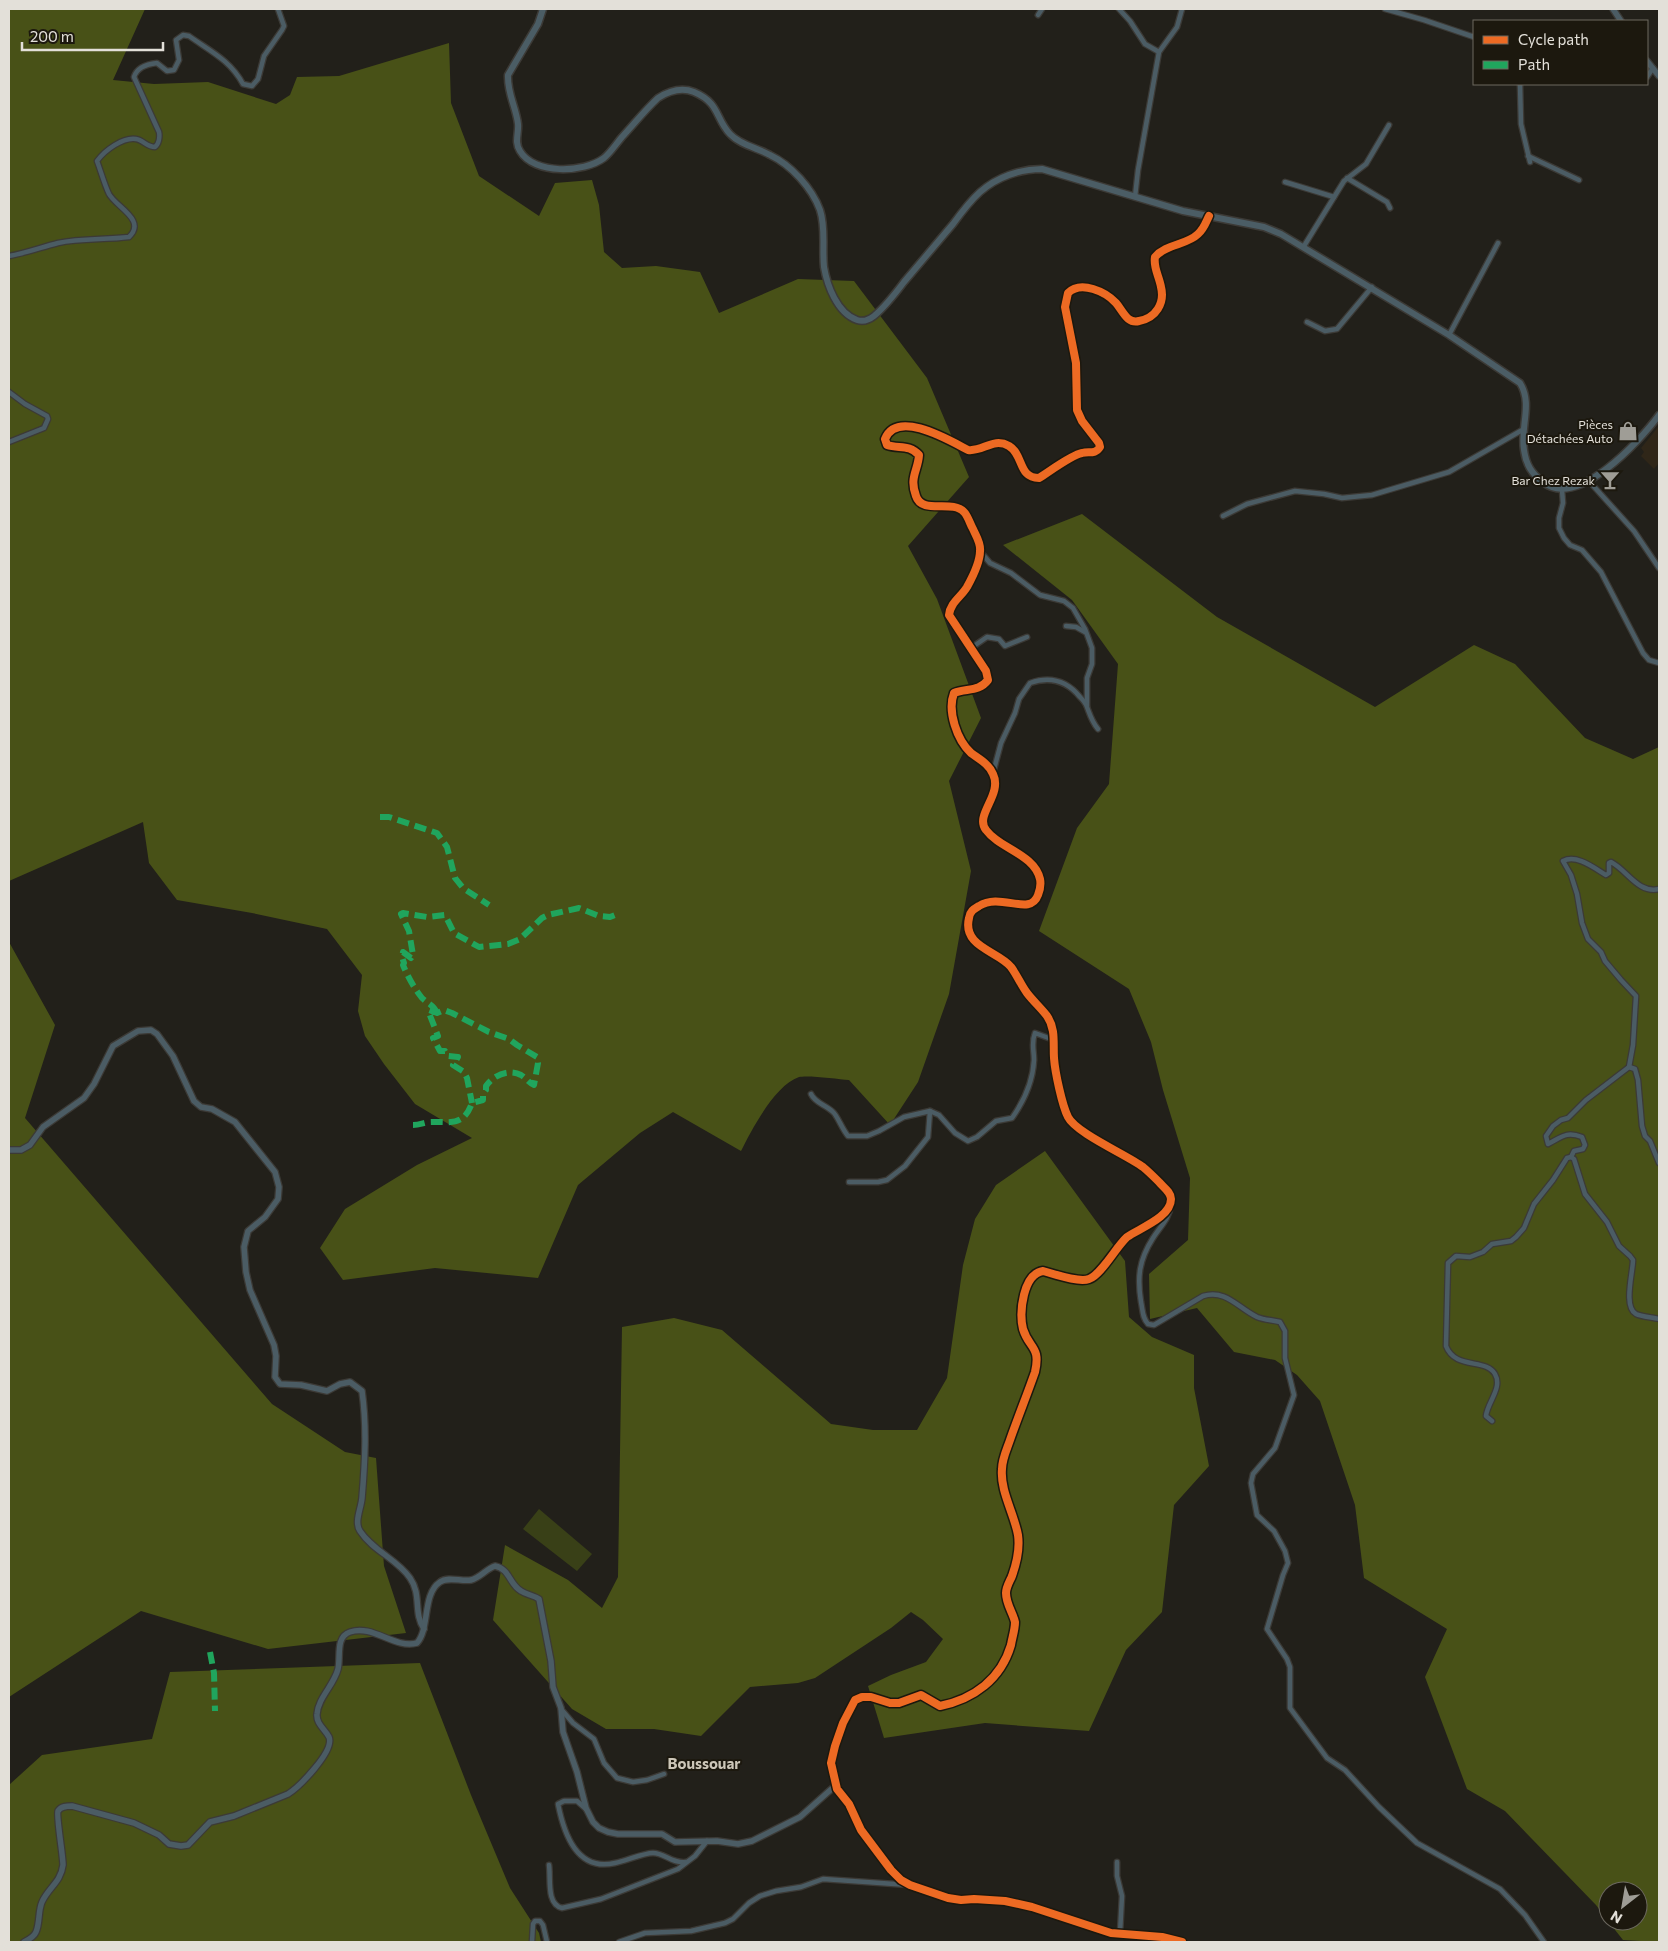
<svg xmlns="http://www.w3.org/2000/svg" width="1668" height="1951" font-family="Commissioner,sans-serif">
<style>
.commercial{fill:#2f2618}
.green{fill:#394017}
.forest{fill:#485117}
.lines{fill:none;stroke-linecap:round;stroke-linejoin:round}
.minor-casing{stroke:#3c3a36;stroke-width:7}
.tertiary-casing{stroke:#3c3a36;stroke-width:8}
.secondary-casing{stroke:#3c3a36;stroke-width:9}
.minor{stroke:#4b5c64;stroke-width:4.5}
.tertiary{stroke:#4b5c64;stroke-width:5.5}
.secondary{stroke:#4b5d65;stroke-width:6}
.quiet{stroke:#20a55d;stroke-width:6;stroke-dasharray:12 6;stroke-linecap:butt}
.cycleway-casing{stroke:#1c180e;stroke-width:11}
.cycleway{stroke:#ed6a23;stroke-width:8}
.labels{text-anchor:middle;dominant-baseline:central;stroke-width:4;stroke-linejoin:round;paint-order:stroke}
.poi-label{font-size:12px;fill:#e3e0d9;stroke:#1c180e;text-anchor:end}
.quarter-label{font-size:15px;font-weight:bold;fill:#ccc6b8;stroke:#1c180e}
</style>
<rect width="100%" height="100%" fill="#22201a"/>
<polygon class="commercial" points="1659,426 1659,463 1654,469 1641,456 1644,452 1641,448"/>
<polygon class="green" points="539,1509 592,1554 577,1571 523,1529"/>
<g class="forest">
<path d="M9,9H145L113,80L154,84L208,82L276,104L290,95L297,77L339,76L449,43L451,103L479,176L539,216L555,183L592,180L599,205L604,252L622,268L656,266L700,272L719,313L798,279L854,281L927,378L969,477L908,546L937,599L981,718L949,781L971,871L949,994L918,1082L890,1125L849,1080C838,1079 808,1075 799,1077C775,1085 752,1129 741,1151L673,1112L640,1133L578,1185L538,1278L435,1268L343,1280L320,1248L345,1209L417,1165L472,1138L415,1104L384,1064L365,1036L358,1011L362,975L327,929L252,913L177,900L149,863L143,822L9,881Z"/>
<polygon points="1082,514 1217,617 1375,707 1474,645 1515,664 1585,738 1633,759 1659,747 1659,1942 1623,1940 1608,1921 1638,1921 1638,1891 1608,1891 1608,1921 1596,1905 1505,1811 1467,1789 1425,1677 1447,1629 1364,1578 1355,1505 1320,1401 1297,1375 1275,1360 1234,1352 1197,1308 1150,1319 1149,1274 1188,1240 1190,1178 1163,1090 1151,1042 1129,989 1039,931 1077,828 1109,784 1118,664 1072,600 1003,545"/>
<polygon points="9,942 55,1025 25,1118 272,1404 345,1452 376,1458 384,1566 406,1633 268,1649 141,1611 9,1697"/>
<polygon points="1045,1151 1125,1261 1129,1317 1152,1337 1194,1355 1194,1388 1209,1466 1174,1505 1162,1612 1126,1650 1089,1731 985,1723 884,1738 868,1686 891,1675 926,1662 943,1639 923,1620 911,1612 891,1628 815,1678 798,1683 750,1687 701,1736 654,1729 606,1729 572,1709 493,1620 505,1545 568,1580 602,1608 618,1577 622,1327 674,1318 722,1330 831,1424 873,1430 917,1430 947,1378 963,1265 975,1219 996,1185"/>
<polygon points="420,1663 471,1795 510,1888 539,1933 541,1942 9,1942 9,1785 42,1755 152,1739 170,1672"/>
</g>
<g class="lines">
<defs>
<g id="minor">
<polyline points="1119,9 1130,21 1145,44 1159,52"/>
<polyline points="1385,9 1424,20 1474,37"/>
<polyline points="1038,15 1042,9"/>
<polyline points="1647,77 1653,68"/>
<polyline points="1520,84 1521,124 1530,162"/>
<polyline points="1528,156 1579,180"/>
<polyline points="1347,178 1387,202 1390,208"/>
<polyline points="1285,182 1334,197"/>
<polyline points="1135,197 1138,170 1159,52 1177,27 1182,9"/>
<polyline points="1304,246 1344,181 1366,164 1389,125"/>
<path d="M9,256C26,253 42,247 58,243C81,238 105,240 129,237C147,220 116,207 109,194C105,186 100,169 97,161C105,150 123,137 136,139C143,140 147,147 155,147C159,144 160,137 159,132L134,77C137,67 148,64 157,63L167,71L174,70L179,60L176,40L183,35L189,36C210,51 230,60 243,84L252,86L258,79L264,56L282,30L284,26L278,9"/>
<polyline points="1307,322 1325,331 1337,329 1372,287"/>
<polyline points="1449,335 1498,243"/>
<polyline points="9,392 25,404 47,416 48,419 44,428 9,442"/>
<polyline points="1588,480 1634,531 1659,568"/>
<polyline points="1562,490 1563,503 1559,518 1559,528 1564,538 1570,545 1582,550 1601,572 1643,653 1649,660 1659,663"/>
<polyline points="1223,516 1247,504 1295,491 1324,494 1342,498 1372,495 1449,472 1524,429"/>
<polyline points="980,551 990,563 1011,573 1040,595 1064,601 1073,608 1085,629 1092,648 1092,664 1087,678 1087,706"/>
<polyline points="1066,626 1076,627 1085,632"/>
<polyline points="971,648 987,637 999,639 1005,646 1027,637"/>
<path d="M993,773L1001,743L1015,713L1019,699L1030,683C1050,676 1067,681 1080,697C1083,700 1086,704 1087,707C1090,715 1092,722 1098,729"/>
<path d="M1629,1067L1633,1045L1636,996L1621,980L1605,961L1601,952L1588,939L1582,923L1577,894L1571,875L1563,861C1577,854 1594,868 1606,875L1609,873V863L1611,862C1627,870 1638,894 1659,889"/>
<path d="M811,1094C815,1103 826,1105 833,1112C837,1115 842,1129 848,1136H867L879,1131L904,1117L930,1111L939,1115L955,1133L968,1141L977,1137L996,1121L1012,1118C1024,1101 1033,1081 1034,1060C1034,1050 1031,1043 1035,1033L1054,1040"/>
<path d="M1571,1157L1574,1151L1583,1149L1585,1145L1582,1137C1566,1131 1562,1137 1548,1144L1546,1136L1553,1126L1561,1120L1568,1118L1586,1100L1629,1067L1635,1069L1638,1080L1642,1126L1645,1136L1650,1141L1659,1163"/>
<polyline points="849,1182 878,1182 887,1180 905,1166 928,1137 930,1111"/>
<path d="M1171,1204C1170,1218 1160,1227 1153,1238C1139,1260 1137,1277 1141,1302C1143,1311 1142,1317 1148,1324L1154,1325L1203,1296C1226,1289 1238,1308 1257,1317C1264,1320 1272,1320 1280,1322L1285,1331V1358L1294,1395L1275,1448L1253,1474L1251,1483L1257,1515L1274,1531L1285,1551L1288,1563L1283,1575L1267,1629L1287,1659L1290,1667V1708L1327,1758L1345,1770L1379,1807L1417,1843L1500,1889L1525,1915L1544,1942"/>
<path d="M1492,1421L1486,1416C1487,1403 1503,1388 1495,1374C1486,1358 1455,1370 1446,1346L1448,1263L1456,1256L1470,1257L1483,1252L1492,1244L1511,1241L1516,1237L1524,1228L1534,1204L1553,1180L1567,1158L1571,1157L1574,1159L1585,1194L1607,1222L1619,1246L1630,1256L1633,1260C1633,1272 1623,1307 1636,1314C1642,1317 1652,1317 1659,1319"/>
<polyline points="561,1709 573,1723 594,1739 604,1763 617,1778 633,1782 647,1780 664,1774"/>
<path d="M586,1809L577,1801H564L558,1804C564,1834 577,1872 615,1863C626,1861 643,1853 653,1853C665,1853 672,1864 686,1862"/>
<polyline points="1117,1862 1117,1876 1122,1896 1120,1933"/>
<path d="M549,1865C551,1879 546,1904 562,1908L601,1899L678,1869L695,1856L707,1841"/>
<polyline points="532,1942 533,1924 535,1921 540,1921 543,1925 547,1942"/>
<polyline points="619,1942 645,1933 691,1931 725,1923 733,1919 749,1903 760,1896 776,1891 801,1887 823,1879 909,1885"/>
</g>
<g id="tertiary">
<polyline points="1613,9 1621,21"/>
<polyline points="1647,61 1659,76"/>
<path d="M9,1150H21L30,1145L43,1127L84,1098L94,1084L113,1046L138,1031L151,1030L157,1034L173,1056L194,1101L201,1107L212,1109L235,1122L275,1172L279,1187L278,1199L265,1217L248,1231L244,1247L246,1272L250,1290L274,1345L276,1356L275,1377L280,1384L301,1385L327,1391L340,1384L350,1382L362,1391C367,1427 365,1462 362,1498C361,1509 354,1522 360,1531C373,1551 397,1559 410,1578C422,1595 413,1613 424,1629"/>
<path d="M24,1942C28,1940 34,1937 36,1932C40,1923 38,1911 42,1902C48,1888 61,1882 63,1865C63,1855 56,1815 58,1811C61,1806 67,1806 72,1806L134,1823L159,1835L169,1844L181,1846L188,1845L210,1822L234,1816L288,1794C299,1787 335,1751 329,1737C325,1729 316,1724 317,1714C318,1698 334,1685 338,1669C341,1657 335,1637 350,1632C373,1624 394,1649 417,1643C430,1629 422,1594 440,1582C448,1576 462,1582 471,1580C480,1578 486,1569 495,1566C510,1569 509,1584 521,1591C527,1595 533,1595 539,1599L551,1661L553,1687L561,1708L563,1732L577,1772L586,1808L593,1822L599,1828L608,1832L618,1834H662L675,1842L717,1841L738,1844L752,1841L800,1817L836,1785"/>
<path d="M1182,1942L1162,1937L1111,1933L1032,1907L1005,1901L974,1899L961,1900L948,1898L910,1885L901,1880L891,1870L861,1830L849,1804L837,1789L831,1763L835,1746L843,1723L855,1700L862,1697H871L890,1703H899L921,1695L940,1706C974,1699 1001,1679 1011,1645C1012,1638 1015,1630 1015,1622C1013,1613 1006,1604 1006,1593C1006,1587 1010,1581 1012,1576C1017,1562 1020,1549 1018,1535C1014,1513 1000,1491 1002,1469C1002,1459 1007,1449 1010,1440C1018,1417 1027,1395 1035,1372C1041,1346 1029,1349 1023,1329C1019,1312 1023,1274 1043,1271C1054,1274 1079,1283 1089,1279C1101,1275 1116,1247 1127,1237C1140,1228 1171,1217 1171,1199C1171,1192 1163,1187 1159,1182C1154,1177 1149,1172 1143,1167C1127,1155 1076,1133 1068,1117C1062,1105 1055,1072 1054,1058C1053,1043 1056,1029 1047,1016C1041,1008 1033,1001 1027,993C1021,985 1017,975 1011,967C998,951 962,947 969,918C970,911 974,909 979,906C1001,892 1030,917 1038,895C1040,890 1041,884 1040,879C1034,854 1000,849 986,830C974,815 1003,795 993,774C989,764 979,759 971,753C957,740 947,711 954,693C966,688 979,692 988,680L986,671L949,615C950,603 961,597 967,587C972,578 980,561 980,551C981,543 976,536 973,529C970,524 968,516 964,512C952,499 922,515 916,496C909,477 918,471 919,455C909,444 899,449 887,445L885,439C897,409 949,440 968,450C983,452 993,437 1009,446C1024,455 1018,478 1039,478C1049,472 1071,455 1082,453C1089,451 1095,455 1100,447L1099,443L1082,421L1077,410L1076,363L1065,307L1068,293C1081,280 1106,292 1116,303C1123,311 1127,324 1139,321C1156,318 1165,303 1161,287C1159,276 1153,267 1155,257C1166,244 1187,245 1198,234C1204,229 1206,222 1209,216"/>
</g>
<path id="secondary" d="M543,9L538,24L508,75C507,93 516,107 518,124C519,133 514,142 520,151C534,175 584,173 604,158C611,152 616,144 622,137C634,124 645,110 658,98C669,91 681,87 694,92C720,103 715,118 730,134C740,145 758,148 770,155C791,165 812,188 820,210C826,228 822,248 824,267C827,285 837,313 857,320C863,322 869,320 874,316C886,306 895,294 904,282C920,263 937,243 953,224C961,213 970,201 980,192C997,177 1020,169 1042,169L1183,211L1264,227L1281,234L1449,335L1520,383C1533,404 1520,427 1524,450C1526,465 1532,474 1543,482C1577,510 1640,441 1659,415"/>
</defs>
<use href="#minor" class="minor-casing"/>
<use href="#tertiary" class="tertiary-casing"/>
<use href="#secondary" class="secondary-casing"/>
<use href="#minor" class="minor"/>
<use href="#tertiary" class="tertiary"/>
<use href="#secondary" class="secondary"/>
<g class="quiet">
<polyline points="380,817 389,817 437,833 447,847 455,878 463,888 489,905"/>
<path d="M437,1013C434,1005 428,1004 422,998C414,988 408,977 403,965L404,963L402,957L403,952L411,958L413,955L409,931L401,914L403,913L427,917L445,915L454,933L479,947L508,944L520,939L542,918L548,915L579,908L599,916L610,917L615,915"/>
<path d="M413,1125C419,1125 423,1123 429,1122C449,1121 463,1128 472,1103L483,1100V1094L486,1090V1086C493,1076 508,1068 521,1075C526,1078 529,1083 534,1085L538,1063L537,1057L517,1045L509,1039L489,1032L452,1013L444,1010L437,1013L429,1010V1013L438,1036L433,1038L440,1051H445L448,1056L458,1057L453,1065L464,1072L467,1078L472,1103"/>
<polyline points="210,1652 214,1673 215,1711"/>
</g>
<defs>
<path id="cycleway" d="M1182,1942L1162,1937L1111,1933L1032,1907L1005,1901L974,1899L961,1900L948,1898L910,1885L901,1880L891,1870L861,1830L849,1804L837,1789L831,1763L835,1746L843,1723L855,1700L862,1697H871L890,1703H899L921,1695L940,1706C974,1699 1001,1679 1011,1645C1012,1638 1015,1630 1015,1622C1013,1613 1006,1604 1006,1593C1006,1587 1010,1581 1012,1576C1017,1562 1020,1549 1018,1535C1014,1513 1000,1491 1002,1469C1002,1459 1007,1449 1010,1440C1018,1417 1027,1395 1035,1372C1041,1346 1029,1349 1023,1329C1019,1312 1023,1274 1043,1271C1054,1274 1079,1283 1089,1279C1101,1275 1116,1247 1127,1237C1140,1228 1171,1217 1171,1199C1171,1192 1163,1187 1159,1182C1154,1177 1149,1172 1143,1167C1127,1155 1076,1133 1068,1117C1062,1105 1055,1072 1054,1058C1053,1043 1056,1029 1047,1016C1041,1008 1033,1001 1027,993C1021,985 1017,975 1011,967C998,951 962,947 969,918C970,911 974,909 979,906C1001,892 1030,917 1038,895C1040,890 1041,884 1040,879C1034,854 1000,849 986,830C974,815 1003,795 993,774C989,764 979,759 971,753C957,740 947,711 954,693C966,688 979,692 988,680L986,671L949,615C950,603 961,597 967,587C972,578 980,561 980,551C981,543 976,536 973,529C970,524 968,516 964,512C952,499 922,515 916,496C909,477 918,471 919,455C909,444 899,449 887,445L885,439C897,409 949,440 968,450C983,452 993,437 1009,446C1024,455 1018,478 1039,478C1049,472 1071,455 1082,453C1089,451 1095,455 1100,447L1099,443L1082,421L1077,410L1076,363L1065,307L1068,293C1081,280 1106,292 1116,303C1123,311 1127,324 1139,321C1156,318 1165,303 1161,287C1159,276 1153,267 1155,257C1166,244 1187,245 1198,234C1204,229 1206,222 1209,216"/>
</defs>
<use href="#cycleway" class="cycleway-casing"/>
<use href="#cycleway" class="cycleway"/>
</g>
<defs>
<symbol id="shop-bare" viewBox="-9 -9 18 18"><path d="M-5-2.5h2.3a2.7 3.5 0 0 1 5.4 0H5L5.5 6h-11ZM-1.5-2.5h3a1.5 2.3 0 0 0-3 0Z" fill="#9f9d96" stroke="#1c180e" stroke-width="2.5" paint-order="stroke"/></symbol>
<symbol id="bar-bare" viewBox="-9 -9 18 18"><path d="M-6-5H6L.8 .8V4.5H3.5V6h-7V4.5H-.8V.8Z" fill="#9f9d96" stroke="#1c180e" stroke-width="2.5" paint-order="stroke"/></symbol>
</defs>
<g fill-rule="evenodd">
<use href="#shop-bare" x="1614" y="417" width="28" height="28"/>
<use href="#bar-bare" x="1596" y="466" width="28" height="28"/>
</g>
<g class="labels">
<g class="poi-label">
<text x="1613" y="424">Pièces<tspan x="1613" dy="14">Détachées Auto</tspan></text>
<text x="1595" y="480">Bar Chez Rezak</text>
</g>
<g class="quarter-label">
<text x="704" y="1763">Boussouar</text>
</g>
</g>
<rect width="1668" height="1951" fill="none" stroke="#e3e0d9" stroke-width="20"/>
<rect x="1473" y="20" width="175" height="65" fill="#1c180e" stroke="#6c685f"/>
<rect x="1483" y="36" width="25" height="8" fill="#ed6a23" stroke="#6c685f"/>
<text x="1518" y="45" font-size="15" fill="#e3e0d9">Cycle path</text>
<rect x="1483" y="61" width="25" height="8" fill="#20a55d" stroke="#6c685f"/>
<text x="1518" y="70" font-size="15" fill="#e3e0d9">Path</text>
<g transform="translate(1623 1906) rotate(211)"><circle r="24" fill="#1c180e" stroke="#6c685f"/>
<path d="M0-4L9 19L0 12L-9 19Z" fill="#9f9d96"/>
<text y="-8" font-size="14" font-weight="bold" text-anchor="middle" fill="#e3e0d9">N</text>
</g>
<path d="M22 42v8h141v-8" fill="none" stroke="#e3e0d9" stroke-width="2.5"/>
<text x="30" y="42" font-size="15" fill="#e3e0d9" stroke="#1c180e" stroke-width="4" paint-order="stroke">200 m</text>
</svg>
